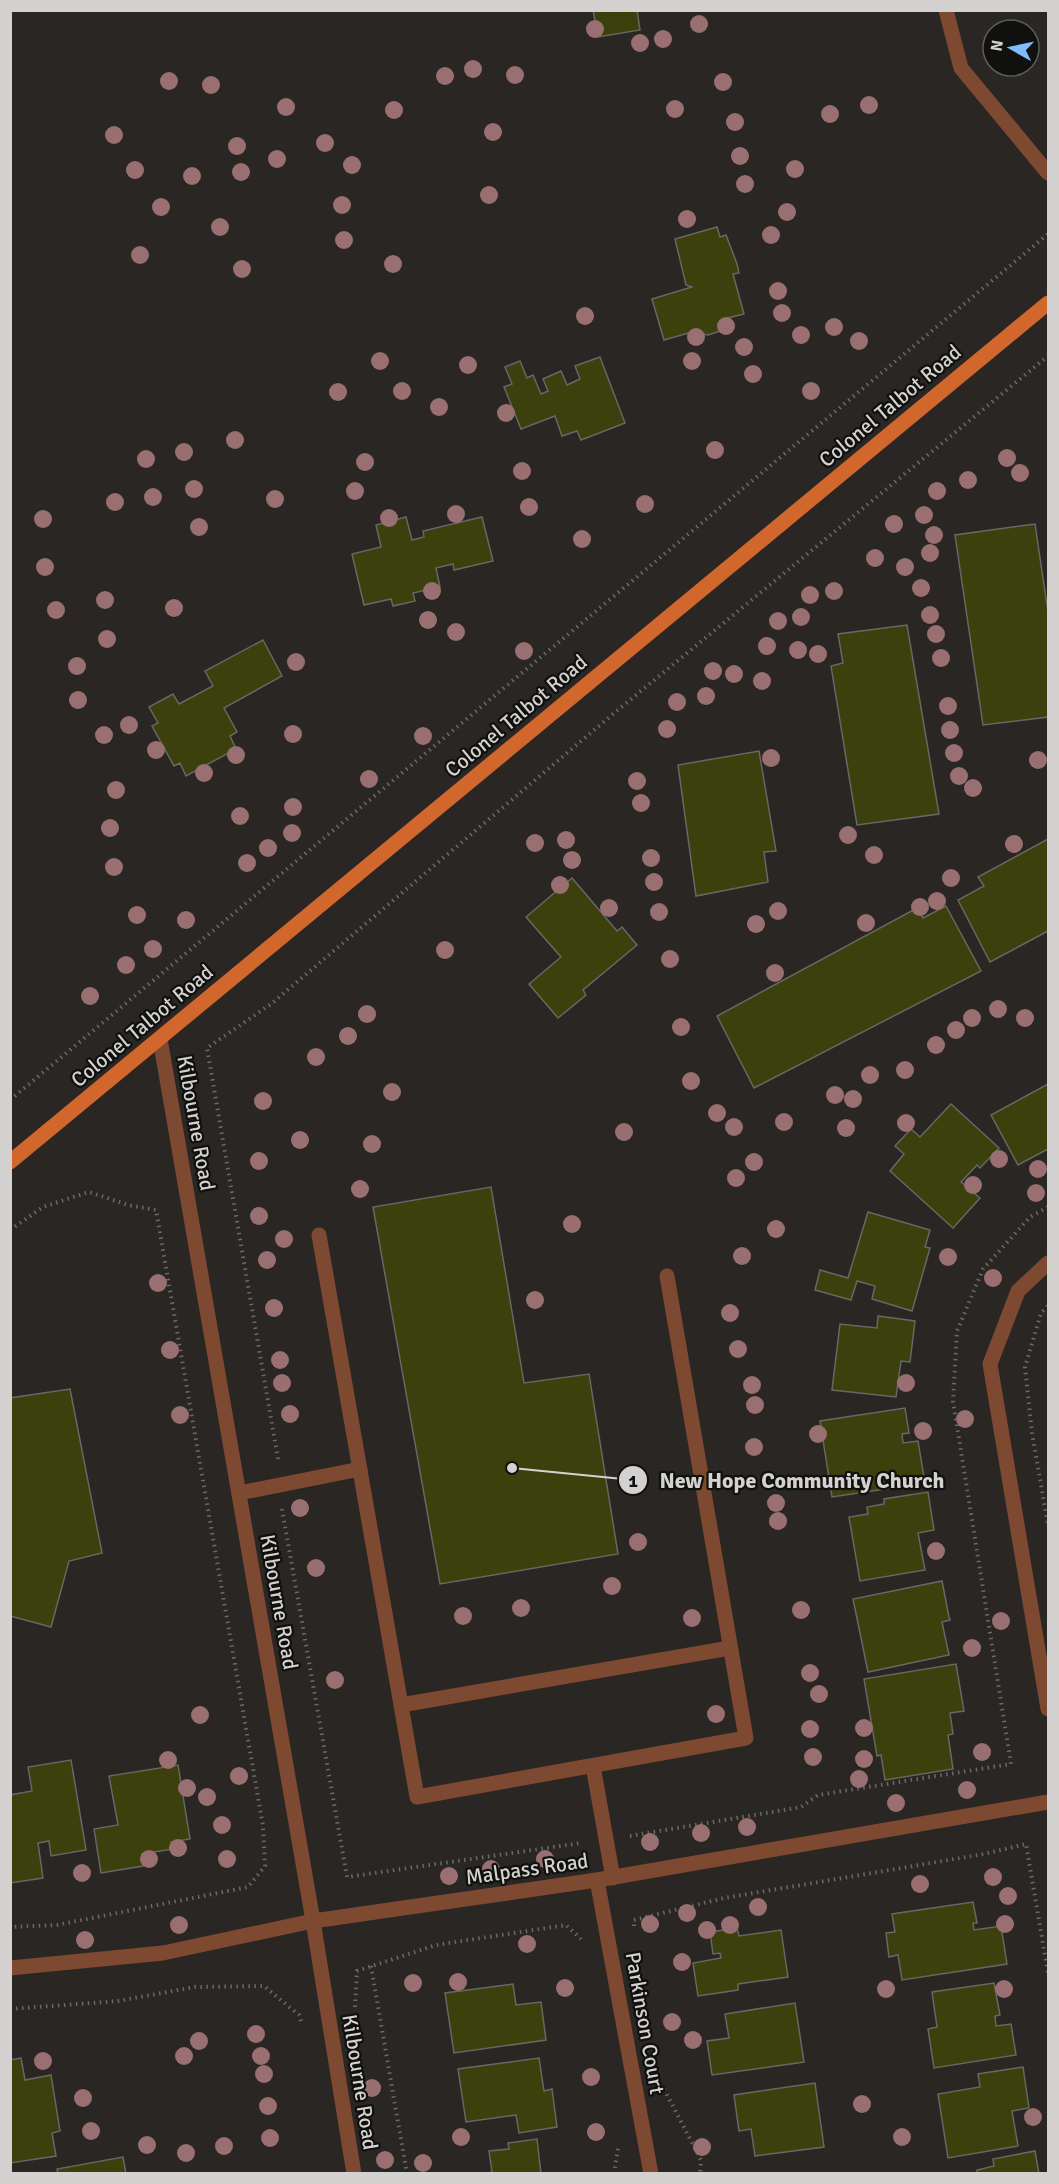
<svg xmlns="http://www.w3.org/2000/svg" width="1059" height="2184" font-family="Signika,sans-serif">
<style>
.building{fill:#3c400c;stroke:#676863;stroke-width:1.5}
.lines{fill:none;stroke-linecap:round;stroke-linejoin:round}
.path{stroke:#6c6a67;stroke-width:4;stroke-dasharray:1.5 4.5;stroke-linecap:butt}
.minor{stroke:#7d4930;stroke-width:15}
.major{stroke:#d1672d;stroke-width:15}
.tree{fill:#996f71}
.labels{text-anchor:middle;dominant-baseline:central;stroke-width:4.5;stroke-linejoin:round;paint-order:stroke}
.street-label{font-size:21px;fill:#d4d2d0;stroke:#10100e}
.leader{fill:none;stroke:#d4d2d0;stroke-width:2}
.callout-dot{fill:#d4d2d0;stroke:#10100e;stroke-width:2}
.mark-label{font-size:18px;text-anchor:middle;font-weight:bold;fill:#111}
.callout-label{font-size:22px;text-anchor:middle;font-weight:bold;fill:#d4d2d0;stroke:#10100e;stroke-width:4.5;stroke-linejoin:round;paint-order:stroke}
</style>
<rect width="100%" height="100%" fill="#292623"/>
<g class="building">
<polygon points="593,10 637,10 640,30 598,37"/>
<polygon points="717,227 720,237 726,235 737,264 739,273 733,274 744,314 728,318 720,331 708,335 692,332 664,340 652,299 692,287 686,285 675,239"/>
<polygon points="600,357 625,423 581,440 577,431 562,436 555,416 521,429 504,387 512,384 505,367 520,361 527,378 533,375 541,394 548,391 543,379 561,371 567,385 580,379 575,366"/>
<polygon points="406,517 412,540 424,537 423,531 482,517 493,561 454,570 453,564 436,568 440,587 413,593 415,601 393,606 391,599 364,605 352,554 381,547 376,525"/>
<polygon points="1035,524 1048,612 1048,717 983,725 955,535"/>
<polygon points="907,625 939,814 857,825 831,666 843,663 838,634"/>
<polygon points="263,640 282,676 224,708 237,732 230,736 236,749 186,776 180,763 174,766 152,726 158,723 149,707 173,694 179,704 213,686 205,671"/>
<polygon points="759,751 776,851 764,852 768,882 696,896 678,765"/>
<polygon points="1048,839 1048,931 990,962 958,900 984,886 978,877"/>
<polygon points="572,878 617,931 622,927 637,945 583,990 586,995 558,1018 529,984 561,957 526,917"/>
<polygon points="946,906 981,971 754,1088 717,1016 917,908 923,918"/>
<polygon points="1048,1084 1048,1149 1018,1165 991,1115"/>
<polygon points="951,1104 999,1148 980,1168 977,1165 961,1182 980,1198 953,1228 890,1171 904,1154 895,1146 911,1129 920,1137"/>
<polygon points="491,1187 524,1383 589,1374 618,1554 440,1584 373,1207"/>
<polygon points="868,1212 930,1230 925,1247 930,1248 912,1311 872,1299 875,1286 857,1281 851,1300 815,1290 820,1270 848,1278"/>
<polygon points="878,1316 915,1321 910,1362 901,1361 896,1397 832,1390 840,1324 877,1328"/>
<polygon points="70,1389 102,1553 69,1561 51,1627 10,1616 10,1398"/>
<polygon points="905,1408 909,1433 902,1434 903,1443 918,1441 925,1483 832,1497 820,1421"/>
<polygon points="928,1492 934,1530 918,1533 925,1570 860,1581 849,1517 868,1514 867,1507 884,1504 884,1499"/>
<polygon points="942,1581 949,1617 950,1620 942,1622 949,1655 868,1672 853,1599"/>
<polygon points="956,1664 964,1711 950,1713 953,1734 948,1735 953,1769 885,1780 881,1755 877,1756 864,1679"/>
<polygon points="71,1760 86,1850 51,1856 49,1841 38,1843 43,1878 10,1883 10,1795 32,1791 28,1767"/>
<polygon points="178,1765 190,1839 171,1842 173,1849 142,1854 143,1866 101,1873 94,1829 118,1825 109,1776"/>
<polygon points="973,1902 977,1923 973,1923 974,1930 1001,1926 1007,1964 902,1980 898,1955 889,1957 886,1933 895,1932 892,1914"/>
<polygon points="737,1928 739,1936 781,1930 788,1977 738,1984 738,1990 698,1996 693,1963 721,1958 720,1953 713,1954 710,1932"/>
<polygon points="994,1983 1000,2015 995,2016 996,2026 1011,2024 1016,2055 934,2068 928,2029 937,2027 932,1992"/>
<polygon points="513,1984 516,2005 541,2002 546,2040 454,2053 445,1993"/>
<polygon points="795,2003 804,2062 712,2075 707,2041 729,2038 725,2014"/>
<polygon points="21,2058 25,2080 51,2075 60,2131 52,2133 56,2156 10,2163 10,2060"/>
<polygon points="539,2058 544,2091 552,2089 557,2127 519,2133 516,2115 466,2122 458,2069"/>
<polygon points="1023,2067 1029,2108 1012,2111 1018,2146 948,2158 938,2094 980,2087 978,2074"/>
<polygon points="815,2083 824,2147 755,2156 751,2129 739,2131 734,2095"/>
<polygon points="537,2139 541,2174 483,2174 492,2172 489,2151 509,2149 508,2143"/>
<polygon points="1035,2151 1039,2174 977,2174 977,2170 994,2166 993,2159"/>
<polygon points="123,2157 126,2174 58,2174 57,2169"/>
</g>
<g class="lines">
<g class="path">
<polyline points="10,1100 1048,234"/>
<polyline points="10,1230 43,1207 89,1192 128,1205 156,1210 263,1826 265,1866 248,1887 57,1925 10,1927"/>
<polyline points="1048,1306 1041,1313 1025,1367 1032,1433 1048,1525"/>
<polyline points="278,1459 207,1048 271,1004 613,714 1048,356"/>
<polyline points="282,1509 347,1877 581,1843"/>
<polyline points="630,1836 801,1807 818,1795 1011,1764 953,1401 957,1331 983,1269 1030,1217 1048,1207"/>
<polyline points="634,1926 634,1920 724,1898 984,1854 1026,1844 1048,1973"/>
<polyline points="371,1966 407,2174"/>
<polyline points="355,2007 357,1971 436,1945 566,1925 581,1939"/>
<polyline points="10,2009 118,2001 195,1987 264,1986 299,2015 301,2021"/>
<polyline points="664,2089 701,2160 700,2174"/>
<polyline points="614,2174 618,2148"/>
</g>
<g class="minor">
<polyline points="946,10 961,68 1048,173"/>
<polyline points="160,1039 313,1921 354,2174"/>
<polyline points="319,1235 417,1797 746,1738 667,1276"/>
<polyline points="1048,1263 1018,1291 990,1364 1048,1709"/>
<polyline points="239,1493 360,1469"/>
<polyline points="401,1705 730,1648"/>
<polyline points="593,1766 613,1878"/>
<polyline points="597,1880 651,2174"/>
<polyline points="10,1968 163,1953 313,1921 597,1880 1048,1802"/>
</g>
<polyline class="major" points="10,1162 1048,303"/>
</g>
<g class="tree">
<circle cx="699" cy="24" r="9"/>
<circle cx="595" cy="29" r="9"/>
<circle cx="663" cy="39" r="9"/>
<circle cx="640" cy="43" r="9"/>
<circle cx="473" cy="69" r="9"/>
<circle cx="515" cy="75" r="9"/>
<circle cx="445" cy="76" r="9"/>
<circle cx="169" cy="81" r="9"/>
<circle cx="723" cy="82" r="9"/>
<circle cx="211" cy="85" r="9"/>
<circle cx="869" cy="105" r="9"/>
<circle cx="286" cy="107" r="9"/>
<circle cx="675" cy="109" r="9"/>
<circle cx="394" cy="110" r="9"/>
<circle cx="830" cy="114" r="9"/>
<circle cx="735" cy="122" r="9"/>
<circle cx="493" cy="132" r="9"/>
<circle cx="114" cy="135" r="9"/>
<circle cx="325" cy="143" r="9"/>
<circle cx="237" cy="146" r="9"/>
<circle cx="740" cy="156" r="9"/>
<circle cx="277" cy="159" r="9"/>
<circle cx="352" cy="165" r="9"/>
<circle cx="795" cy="169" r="9"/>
<circle cx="135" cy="170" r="9"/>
<circle cx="241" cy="172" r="9"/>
<circle cx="192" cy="176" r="9"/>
<circle cx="745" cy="184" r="9"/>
<circle cx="489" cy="195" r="9"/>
<circle cx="342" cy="205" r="9"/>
<circle cx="161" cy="207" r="9"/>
<circle cx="787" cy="212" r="9"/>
<circle cx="687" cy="219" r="9"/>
<circle cx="220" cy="227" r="9"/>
<circle cx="771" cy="235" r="9"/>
<circle cx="344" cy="240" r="9"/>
<circle cx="140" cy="255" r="9"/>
<circle cx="393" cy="264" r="9"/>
<circle cx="242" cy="269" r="9"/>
<circle cx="778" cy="291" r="9"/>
<circle cx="782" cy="313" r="9"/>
<circle cx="585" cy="316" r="9"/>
<circle cx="726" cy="326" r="9"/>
<circle cx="834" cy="327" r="9"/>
<circle cx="801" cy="335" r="9"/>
<circle cx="696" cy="337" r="9"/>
<circle cx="859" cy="341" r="9"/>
<circle cx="744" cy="347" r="9"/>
<circle cx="380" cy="361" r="9"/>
<circle cx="692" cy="361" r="9"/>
<circle cx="468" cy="365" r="9"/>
<circle cx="753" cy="374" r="9"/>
<circle cx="402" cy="391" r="9"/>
<circle cx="811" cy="391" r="9"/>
<circle cx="338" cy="392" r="9"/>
<circle cx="439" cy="407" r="9"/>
<circle cx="506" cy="413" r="9"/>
<circle cx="235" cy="440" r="9"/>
<circle cx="715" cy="450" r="9"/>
<circle cx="184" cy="452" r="9"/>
<circle cx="1007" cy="458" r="9"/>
<circle cx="146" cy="459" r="9"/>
<circle cx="365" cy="462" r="9"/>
<circle cx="522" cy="471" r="9"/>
<circle cx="1020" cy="473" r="9"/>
<circle cx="968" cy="480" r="9"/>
<circle cx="194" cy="489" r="9"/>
<circle cx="355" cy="491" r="9"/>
<circle cx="937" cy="491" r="9"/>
<circle cx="153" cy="497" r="9"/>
<circle cx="275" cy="499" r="9"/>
<circle cx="115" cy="502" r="9"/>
<circle cx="645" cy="504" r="9"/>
<circle cx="529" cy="507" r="9"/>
<circle cx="456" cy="514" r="9"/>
<circle cx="924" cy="515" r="9"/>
<circle cx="389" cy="518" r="9"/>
<circle cx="43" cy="519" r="9"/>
<circle cx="894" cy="524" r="9"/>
<circle cx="199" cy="527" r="9"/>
<circle cx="934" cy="535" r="9"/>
<circle cx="582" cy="539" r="9"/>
<circle cx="930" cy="553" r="9"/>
<circle cx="875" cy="558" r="9"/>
<circle cx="45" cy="567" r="9"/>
<circle cx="905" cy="567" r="9"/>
<circle cx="921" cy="588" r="9"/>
<circle cx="432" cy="591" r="9"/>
<circle cx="834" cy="591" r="9"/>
<circle cx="810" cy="595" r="9"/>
<circle cx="105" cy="600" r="9"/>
<circle cx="174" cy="608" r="9"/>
<circle cx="56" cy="610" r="9"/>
<circle cx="930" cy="615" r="9"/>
<circle cx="801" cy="617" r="9"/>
<circle cx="428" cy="620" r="9"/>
<circle cx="778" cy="621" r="9"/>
<circle cx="456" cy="632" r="9"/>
<circle cx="936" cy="634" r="9"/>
<circle cx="107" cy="639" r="9"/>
<circle cx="767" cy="646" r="9"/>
<circle cx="798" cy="650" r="9"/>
<circle cx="524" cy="651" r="9"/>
<circle cx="818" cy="654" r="9"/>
<circle cx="941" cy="658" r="9"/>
<circle cx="296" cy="662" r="9"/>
<circle cx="77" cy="666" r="9"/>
<circle cx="713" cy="671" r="9"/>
<circle cx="734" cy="674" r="9"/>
<circle cx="762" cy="681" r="9"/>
<circle cx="706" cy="696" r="9"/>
<circle cx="78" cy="700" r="9"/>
<circle cx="677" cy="702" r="9"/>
<circle cx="948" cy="706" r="9"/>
<circle cx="129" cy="725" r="9"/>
<circle cx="667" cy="729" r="9"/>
<circle cx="950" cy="730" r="9"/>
<circle cx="293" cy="734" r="9"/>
<circle cx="104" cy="735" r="9"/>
<circle cx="423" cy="736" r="9"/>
<circle cx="156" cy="750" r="9"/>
<circle cx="954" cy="753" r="9"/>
<circle cx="236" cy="755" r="9"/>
<circle cx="771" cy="758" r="9"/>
<circle cx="1038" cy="760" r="9"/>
<circle cx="204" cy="773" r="9"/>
<circle cx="959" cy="776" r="9"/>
<circle cx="369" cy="779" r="9"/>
<circle cx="637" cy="781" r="9"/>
<circle cx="973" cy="788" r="9"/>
<circle cx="116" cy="790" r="9"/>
<circle cx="641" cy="803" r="9"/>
<circle cx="293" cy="807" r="9"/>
<circle cx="240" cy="816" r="9"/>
<circle cx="110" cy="828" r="9"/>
<circle cx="292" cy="833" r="9"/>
<circle cx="848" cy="835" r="9"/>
<circle cx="566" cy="840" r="9"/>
<circle cx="535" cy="843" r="9"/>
<circle cx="1014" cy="844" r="9"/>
<circle cx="268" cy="848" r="9"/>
<circle cx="874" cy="855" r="9"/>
<circle cx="651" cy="858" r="9"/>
<circle cx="572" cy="860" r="9"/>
<circle cx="247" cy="863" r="9"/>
<circle cx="114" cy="867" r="9"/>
<circle cx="951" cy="878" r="9"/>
<circle cx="654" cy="882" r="9"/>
<circle cx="560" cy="885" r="9"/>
<circle cx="937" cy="901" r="9"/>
<circle cx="920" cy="907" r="9"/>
<circle cx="609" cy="908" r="9"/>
<circle cx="778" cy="911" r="9"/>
<circle cx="659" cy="912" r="9"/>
<circle cx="137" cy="915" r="9"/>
<circle cx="186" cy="920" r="9"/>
<circle cx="866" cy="923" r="9"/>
<circle cx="756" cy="924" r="9"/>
<circle cx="153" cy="949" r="9"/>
<circle cx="445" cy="950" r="9"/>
<circle cx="670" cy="959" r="9"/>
<circle cx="126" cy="965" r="9"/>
<circle cx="775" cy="973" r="9"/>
<circle cx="90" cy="996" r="9"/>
<circle cx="998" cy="1009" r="9"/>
<circle cx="367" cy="1014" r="9"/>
<circle cx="972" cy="1018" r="9"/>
<circle cx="1025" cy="1018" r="9"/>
<circle cx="681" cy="1027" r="9"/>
<circle cx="956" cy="1030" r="9"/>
<circle cx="348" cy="1036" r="9"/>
<circle cx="936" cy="1045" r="9"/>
<circle cx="316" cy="1057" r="9"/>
<circle cx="905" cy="1070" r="9"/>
<circle cx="870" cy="1075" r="9"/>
<circle cx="691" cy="1081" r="9"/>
<circle cx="392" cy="1092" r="9"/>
<circle cx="835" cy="1095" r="9"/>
<circle cx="853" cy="1099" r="9"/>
<circle cx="263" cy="1101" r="9"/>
<circle cx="717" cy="1113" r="9"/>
<circle cx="784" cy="1122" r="9"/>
<circle cx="906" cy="1123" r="9"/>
<circle cx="734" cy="1127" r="9"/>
<circle cx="846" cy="1128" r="9"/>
<circle cx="624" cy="1132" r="9"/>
<circle cx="300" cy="1140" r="9"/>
<circle cx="372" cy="1144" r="9"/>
<circle cx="999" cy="1159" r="9"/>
<circle cx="259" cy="1161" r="9"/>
<circle cx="754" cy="1162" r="9"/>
<circle cx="1038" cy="1169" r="9"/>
<circle cx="736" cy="1178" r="9"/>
<circle cx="973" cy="1185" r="9"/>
<circle cx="360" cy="1189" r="9"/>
<circle cx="1036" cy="1193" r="9"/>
<circle cx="259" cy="1216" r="9"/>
<circle cx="572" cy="1224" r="9"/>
<circle cx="776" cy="1229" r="9"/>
<circle cx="284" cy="1239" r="9"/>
<circle cx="742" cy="1256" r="9"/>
<circle cx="948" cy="1257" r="9"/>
<circle cx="267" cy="1260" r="9"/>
<circle cx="993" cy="1278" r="9"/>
<circle cx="158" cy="1283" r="9"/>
<circle cx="535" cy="1300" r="9"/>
<circle cx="274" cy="1308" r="9"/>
<circle cx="730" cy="1313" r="9"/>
<circle cx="738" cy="1349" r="9"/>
<circle cx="170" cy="1350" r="9"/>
<circle cx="280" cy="1360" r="9"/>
<circle cx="282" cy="1383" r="9"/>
<circle cx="906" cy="1383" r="9"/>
<circle cx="752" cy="1385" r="9"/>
<circle cx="755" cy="1405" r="9"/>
<circle cx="290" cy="1414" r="9"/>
<circle cx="180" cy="1415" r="9"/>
<circle cx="965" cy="1419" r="9"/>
<circle cx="923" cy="1431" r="9"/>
<circle cx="818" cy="1434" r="9"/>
<circle cx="754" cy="1447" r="9"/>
<circle cx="776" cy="1503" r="9"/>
<circle cx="300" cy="1508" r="9"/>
<circle cx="778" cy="1521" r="9"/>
<circle cx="638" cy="1542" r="9"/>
<circle cx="936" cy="1551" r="9"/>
<circle cx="316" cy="1568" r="9"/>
<circle cx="612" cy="1586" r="9"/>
<circle cx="521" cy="1608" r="9"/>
<circle cx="801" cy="1610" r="9"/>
<circle cx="463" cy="1616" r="9"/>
<circle cx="692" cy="1618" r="9"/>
<circle cx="1001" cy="1621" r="9"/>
<circle cx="972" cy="1648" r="9"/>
<circle cx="810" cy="1673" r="9"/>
<circle cx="335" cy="1680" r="9"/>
<circle cx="819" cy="1694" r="9"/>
<circle cx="716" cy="1714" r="9"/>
<circle cx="200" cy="1715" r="9"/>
<circle cx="864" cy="1728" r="9"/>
<circle cx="810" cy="1729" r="9"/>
<circle cx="982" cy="1752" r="9"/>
<circle cx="813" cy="1757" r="9"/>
<circle cx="864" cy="1759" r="9"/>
<circle cx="168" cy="1760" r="9"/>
<circle cx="239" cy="1776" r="9"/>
<circle cx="859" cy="1779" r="9"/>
<circle cx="187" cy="1788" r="9"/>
<circle cx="967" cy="1790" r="9"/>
<circle cx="207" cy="1797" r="9"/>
<circle cx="896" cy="1803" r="9"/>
<circle cx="222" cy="1825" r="9"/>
<circle cx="747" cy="1827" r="9"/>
<circle cx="701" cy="1833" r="9"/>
<circle cx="650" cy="1842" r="9"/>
<circle cx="178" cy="1848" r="9"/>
<circle cx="149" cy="1859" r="9"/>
<circle cx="227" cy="1859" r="9"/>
<circle cx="545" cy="1859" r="9"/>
<circle cx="491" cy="1869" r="9"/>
<circle cx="82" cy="1873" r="9"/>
<circle cx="449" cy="1876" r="9"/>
<circle cx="993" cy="1877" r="9"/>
<circle cx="920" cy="1884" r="9"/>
<circle cx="1008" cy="1896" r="9"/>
<circle cx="758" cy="1907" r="9"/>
<circle cx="687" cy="1913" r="9"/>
<circle cx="650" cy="1924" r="9"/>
<circle cx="1005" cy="1924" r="9"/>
<circle cx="179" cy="1925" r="9"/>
<circle cx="730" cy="1925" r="9"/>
<circle cx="707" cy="1930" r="9"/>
<circle cx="85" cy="1940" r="9"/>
<circle cx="527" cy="1944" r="9"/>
<circle cx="682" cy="1962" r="9"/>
<circle cx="458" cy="1982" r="9"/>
<circle cx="413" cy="1983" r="9"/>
<circle cx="565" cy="1988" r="9"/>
<circle cx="886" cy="1989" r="9"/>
<circle cx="1004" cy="1989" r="9"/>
<circle cx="672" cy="2022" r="9"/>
<circle cx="256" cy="2034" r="9"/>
<circle cx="693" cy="2040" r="9"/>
<circle cx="199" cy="2041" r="9"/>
<circle cx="184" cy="2056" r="9"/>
<circle cx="261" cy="2056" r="9"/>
<circle cx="43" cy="2061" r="9"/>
<circle cx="264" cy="2074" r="9"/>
<circle cx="591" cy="2077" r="9"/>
<circle cx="372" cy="2088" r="9"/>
<circle cx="83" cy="2098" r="9"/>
<circle cx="862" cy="2104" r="9"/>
<circle cx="268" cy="2106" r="9"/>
<circle cx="1033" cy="2117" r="9"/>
<circle cx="91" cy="2131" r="9"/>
<circle cx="596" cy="2132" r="9"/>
<circle cx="461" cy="2137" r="9"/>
<circle cx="902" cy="2137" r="9"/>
<circle cx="270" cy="2138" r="9"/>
<circle cx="147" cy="2145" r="9"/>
<circle cx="224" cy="2146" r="9"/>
<circle cx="702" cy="2147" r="9"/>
<circle cx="186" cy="2153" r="9"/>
<circle cx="385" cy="2160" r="9"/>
<circle cx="423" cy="2163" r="9"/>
</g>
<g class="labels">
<g class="street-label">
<text transform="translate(890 406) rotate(-40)">Colonel Talbot Road</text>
<text transform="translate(516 716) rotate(-40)">Colonel Talbot Road</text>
<text transform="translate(142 1026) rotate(-40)">Colonel Talbot Road</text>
<text transform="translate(196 1123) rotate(80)">Kilbourne Road</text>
<text transform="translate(279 1602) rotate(80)">Kilbourne Road</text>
<text transform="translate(527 1869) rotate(-8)">Malpass Road</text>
<text transform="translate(645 2023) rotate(80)">Parkinson Court</text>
<text transform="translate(360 2082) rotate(81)">Kilbourne Road</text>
</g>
</g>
<path class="leader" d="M512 1468L633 1480"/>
<g class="callout-dot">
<circle cx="512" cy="1468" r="6"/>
<circle cx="633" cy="1480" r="15"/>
</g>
<g class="mark-label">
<text x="633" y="1487">1</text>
</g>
<g class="callout-label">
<text x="802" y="1488">New Hope Community Church</text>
</g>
<rect width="1059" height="2184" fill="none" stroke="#d4d2d0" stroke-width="24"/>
<g transform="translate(1011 48) rotate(279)"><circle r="28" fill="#10100e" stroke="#5e5e5c" stroke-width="1.5"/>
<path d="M0-4.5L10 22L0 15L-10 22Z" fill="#7dbef9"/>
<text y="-9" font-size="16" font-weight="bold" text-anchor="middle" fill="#d4d2d0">N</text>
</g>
</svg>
